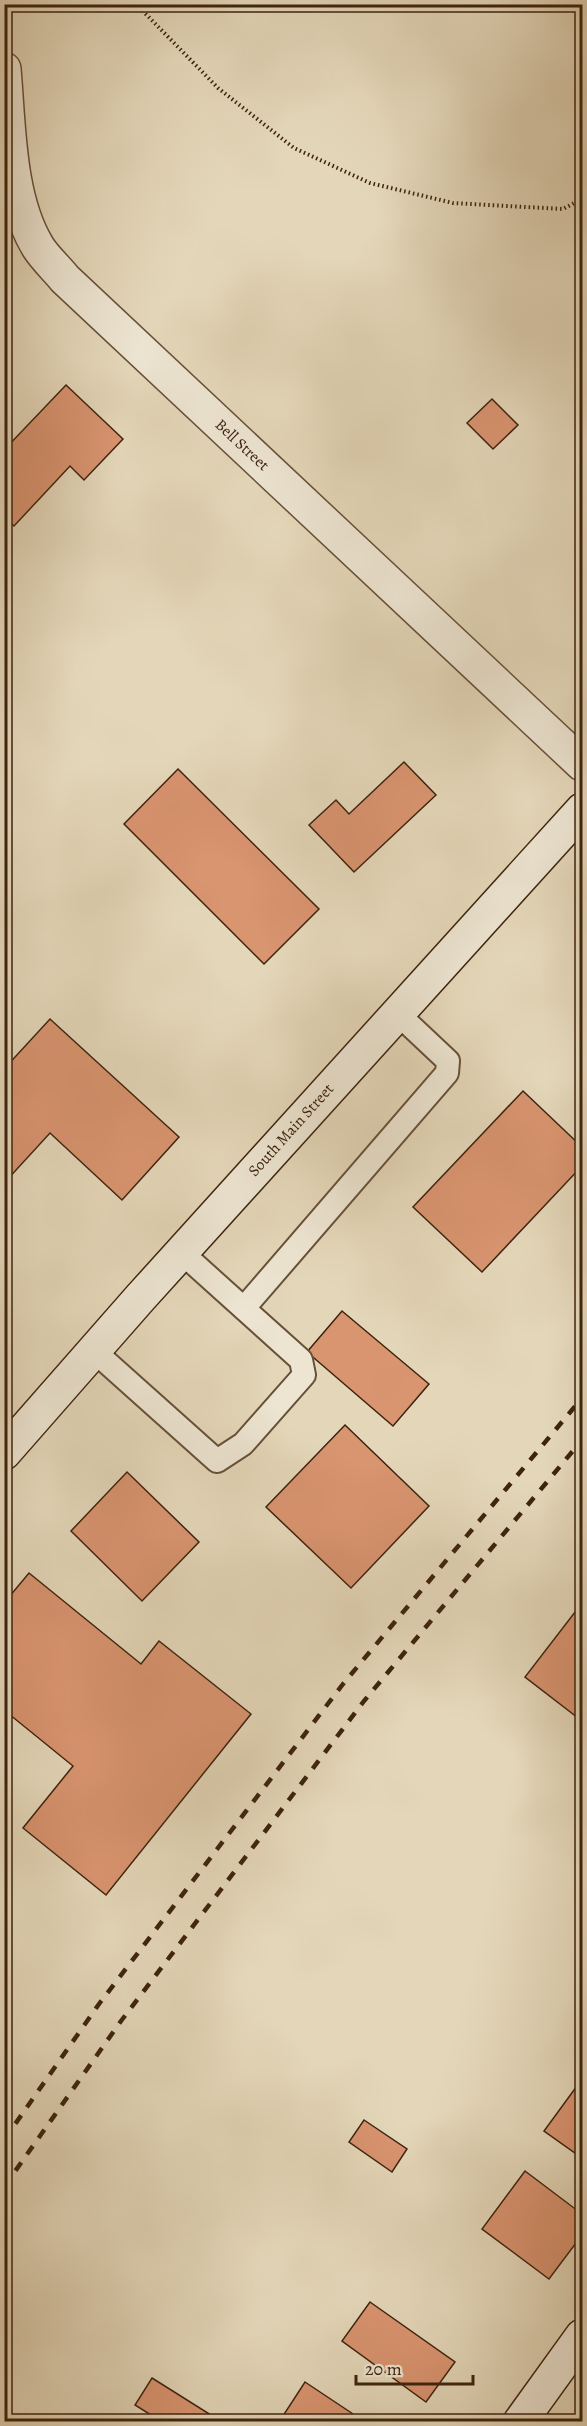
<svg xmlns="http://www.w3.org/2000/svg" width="587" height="2426" font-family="Alegreya,serif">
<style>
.building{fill:#d99470;stroke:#3d230e;stroke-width:1.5}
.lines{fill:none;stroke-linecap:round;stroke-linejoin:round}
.lane-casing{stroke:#675039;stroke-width:26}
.street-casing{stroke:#675039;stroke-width:36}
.secondary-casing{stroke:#3d230e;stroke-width:36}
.path{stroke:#3d230e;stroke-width:4;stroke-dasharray:1.5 3;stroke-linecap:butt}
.lane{stroke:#ede5d2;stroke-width:22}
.street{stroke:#ede5d2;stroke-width:33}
.secondary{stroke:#ede5d2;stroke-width:33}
.rail{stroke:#3d230e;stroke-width:4.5;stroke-dasharray:10 10;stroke-linecap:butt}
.labels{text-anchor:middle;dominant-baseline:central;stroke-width:6;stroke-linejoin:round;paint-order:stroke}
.street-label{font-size:16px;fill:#3d230e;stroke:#ede5d2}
</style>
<rect width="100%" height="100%" fill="#e4d7b9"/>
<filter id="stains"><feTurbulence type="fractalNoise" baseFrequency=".00333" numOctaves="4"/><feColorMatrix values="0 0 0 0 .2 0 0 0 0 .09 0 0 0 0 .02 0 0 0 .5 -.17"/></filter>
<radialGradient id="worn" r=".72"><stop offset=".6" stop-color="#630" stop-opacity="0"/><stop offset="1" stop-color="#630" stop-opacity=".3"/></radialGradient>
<g class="building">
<polygon points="66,385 123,439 84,480 70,466 14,526 4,517 4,450"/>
<polygon points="492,399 518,425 493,449 467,423"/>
<polygon points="404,762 436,795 354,872 309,825 336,800 349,814"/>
<polygon points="178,769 319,909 264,964 124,824"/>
<polygon points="50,1019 179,1137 122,1200 50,1133 6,1181 4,1179 4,1069"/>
<polygon points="523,1091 582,1147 582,1166 482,1272 413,1207"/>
<polygon points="342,1311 429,1384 393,1426 307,1352"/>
<polygon points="345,1425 429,1506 351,1588 266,1507"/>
<polygon points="127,1472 199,1542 142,1601 71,1531"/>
<polygon points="29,1573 141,1664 159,1641 251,1714 106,1895 23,1828 73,1766 4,1710 4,1603"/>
<polygon points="582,1603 582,1721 525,1677"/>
<polygon points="577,2086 582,2091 582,2158 544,2131"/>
<polygon points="364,2120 407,2149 392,2172 349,2142"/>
<polygon points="525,2171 582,2214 582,2235 549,2279 482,2229"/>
<polygon points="370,2302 455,2362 426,2402 342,2341"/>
<polygon points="152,2378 211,2415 207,2422 162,2422 135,2405"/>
<polygon points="305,2382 365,2422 279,2422"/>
</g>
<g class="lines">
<defs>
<g id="lane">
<polyline points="244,1308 447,1073 448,1061 397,1013"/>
<polyline points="94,1351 217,1461 243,1444 304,1375 301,1360 181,1252"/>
</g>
<path id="street" d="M4,69C9,125 8,198 38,247C45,258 56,268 65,279L582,764"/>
<g id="secondary">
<polyline points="4,1453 140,1298 582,810"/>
<polyline points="520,2422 582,2336"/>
</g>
</defs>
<use href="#lane" class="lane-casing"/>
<use href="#street" class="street-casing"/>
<use href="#secondary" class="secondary-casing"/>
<polyline class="path" points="136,4 218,88 294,148 370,183 453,203 563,209 582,199"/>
<use href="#lane" class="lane"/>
<use href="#street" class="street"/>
<use href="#secondary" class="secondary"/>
<g class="rail">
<polyline points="4,2140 99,2004 343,1684 582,1398"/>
<polyline points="4,2187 121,2021 364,1701 582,1440"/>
</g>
</g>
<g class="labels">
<g class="street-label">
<text transform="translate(242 445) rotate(43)">Bell Street</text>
<text transform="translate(291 1130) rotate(-48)">South Main Street</text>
</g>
</g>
<rect width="587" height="2426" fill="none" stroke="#e4d7b9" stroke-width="24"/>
<rect x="6" y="6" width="575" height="2414" fill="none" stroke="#3d230e" stroke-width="3"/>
<rect x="12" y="12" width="563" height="2402" fill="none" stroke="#3d230e" stroke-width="1.5"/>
<path d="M356 2375v9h117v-9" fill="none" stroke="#3d230e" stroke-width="3"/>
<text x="365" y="2375" font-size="18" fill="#3d230e" stroke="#ede5d2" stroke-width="4.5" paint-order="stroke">20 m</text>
<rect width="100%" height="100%" filter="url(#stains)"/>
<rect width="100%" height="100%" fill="url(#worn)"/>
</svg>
